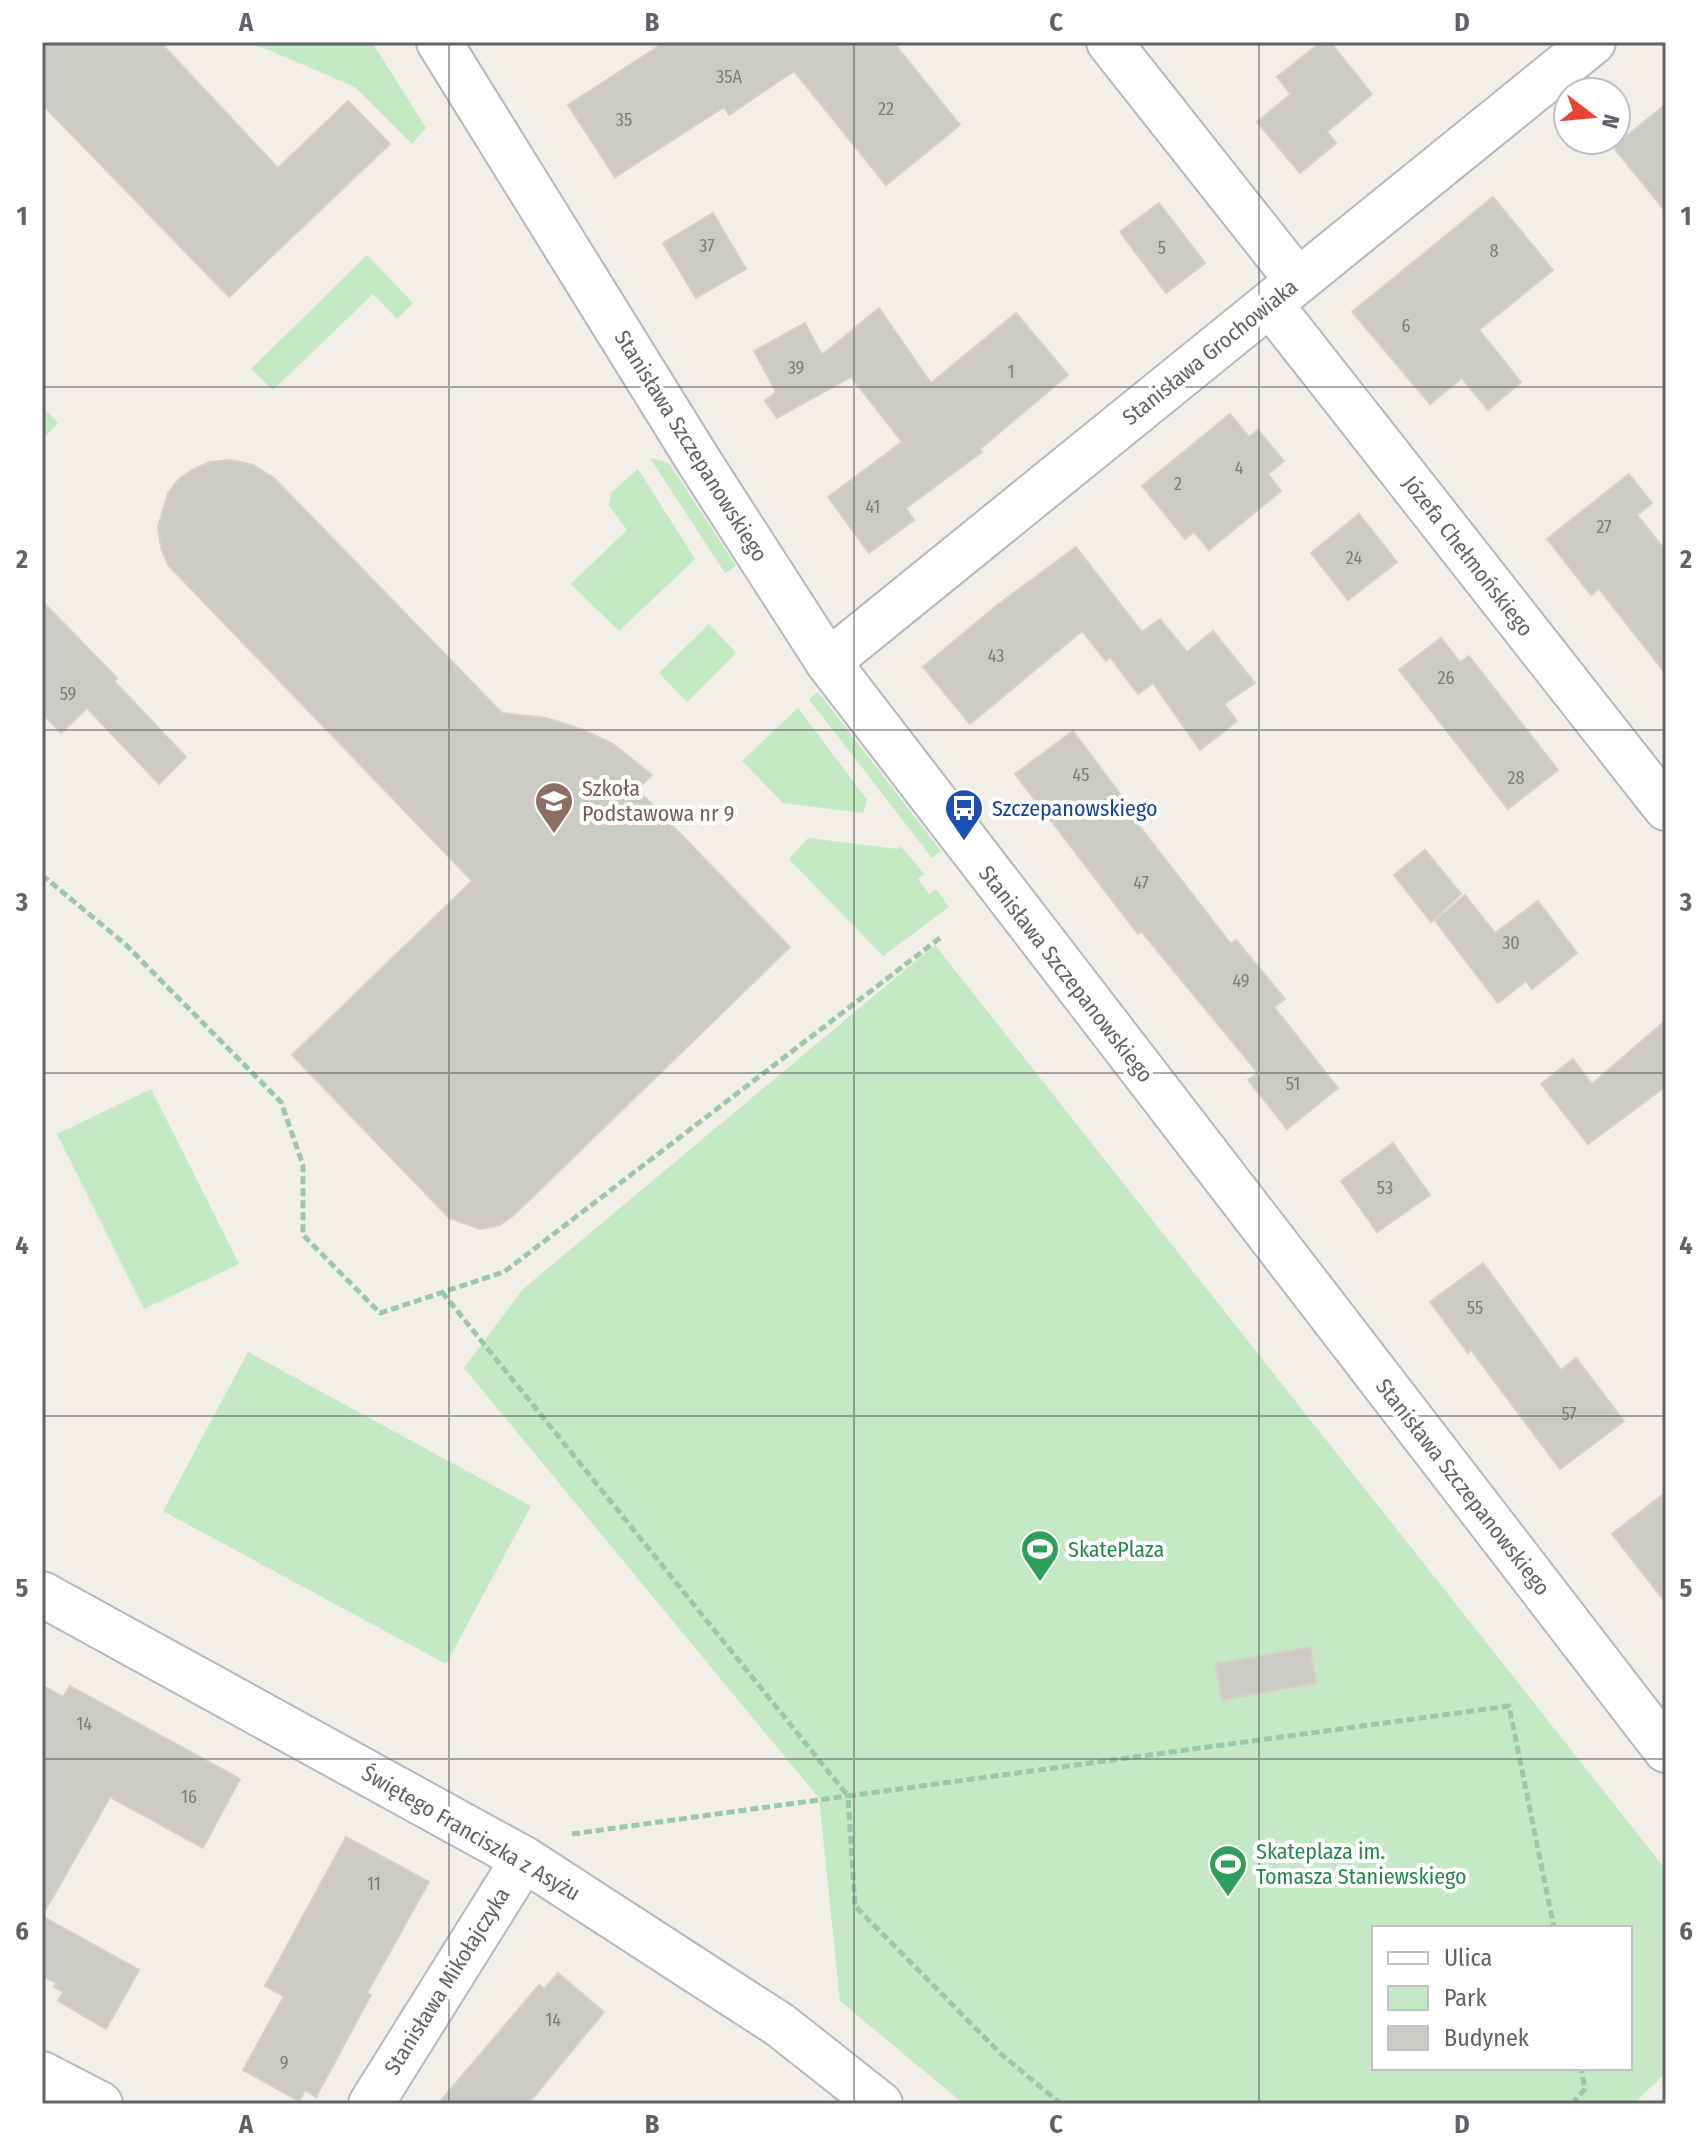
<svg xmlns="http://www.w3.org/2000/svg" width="1708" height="2146" font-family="'Fira Sans Condensed',sans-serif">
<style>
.green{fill:#c5e8c5;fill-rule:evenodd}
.building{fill:#cccac5;stroke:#d6d1c6;stroke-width:2}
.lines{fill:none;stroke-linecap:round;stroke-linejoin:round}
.minor-casing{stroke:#b5b8bc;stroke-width:48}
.path{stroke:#9cc7a9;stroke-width:5;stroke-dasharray:8 4;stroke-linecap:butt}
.minor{stroke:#fff;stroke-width:44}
.grid{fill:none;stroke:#5f6368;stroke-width:2;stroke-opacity:0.55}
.labels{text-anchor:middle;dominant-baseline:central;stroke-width:8;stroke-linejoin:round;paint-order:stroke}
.number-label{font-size:18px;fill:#7a7d7f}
.street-label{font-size:22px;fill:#5f6368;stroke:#fff}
.education-label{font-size:22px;fill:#785e54;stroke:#fff;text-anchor:start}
.transit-label{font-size:22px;fill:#164399;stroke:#fff;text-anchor:start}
.leisure-label{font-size:22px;fill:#27864d;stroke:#fff;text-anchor:start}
.neatline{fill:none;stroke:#5f6368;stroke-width:3}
.grid-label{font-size:26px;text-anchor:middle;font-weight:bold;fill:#5f6368}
</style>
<rect width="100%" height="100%" fill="#f1efe8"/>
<g class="green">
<polygon points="250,42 372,42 426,128 412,144 355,87"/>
<polygon points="367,255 413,303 397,319 373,294 273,390 251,369"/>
<polygon points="42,406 58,423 42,440"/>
<polygon points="650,458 669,463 736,566 725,573"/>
<polygon points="638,469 695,559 619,631 571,584 627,530 609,505 611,493"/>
<polygon points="709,624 736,653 687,702 659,673"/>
<polygon points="818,692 941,851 932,858 809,699"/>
<polygon points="798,708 867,800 863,813 783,803 742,761"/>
<polygon points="808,838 898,849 901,846 924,874 918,879 929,894 936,889 949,907 883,956 789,859"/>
<path d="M935,945L1666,1870V2073L1633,2104H964L840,2001L819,1798L464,1368L523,1289ZM1374,1928H1630V2068H1374Z"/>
<polygon points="151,1089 239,1264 144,1309 57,1134"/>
<polygon points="248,1352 531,1506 446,1664 163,1511"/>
</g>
<g class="building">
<polygon points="42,42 160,42 278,168 348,101 390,144 229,297 42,104"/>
<polygon points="665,42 893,42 960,125 886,185 794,71 729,115 724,107 615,177 568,105"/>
<polygon points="1321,42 1330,42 1372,94 1327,132 1336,143 1300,173 1257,122 1291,94 1277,77"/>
<polygon points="1666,104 1666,212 1613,147"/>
<polygon points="1493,197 1553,270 1479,330 1521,382 1488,410 1462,378 1430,404 1352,312"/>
<polygon points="1159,203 1205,263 1166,293 1120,232"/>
<polygon points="713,213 746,269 696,298 663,243"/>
<polygon points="879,308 931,383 1016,313 1068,375 980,449 982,452 906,508 914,520 869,553 828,497 902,442 851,377 777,418 765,401 776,392 754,351 805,323 822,355"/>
<polygon points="1230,414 1249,437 1258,430 1284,461 1268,474 1281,491 1209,550 1194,532 1185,539 1142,486"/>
<polygon points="231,460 253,465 274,478 502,713 546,718 584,730 613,744 652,775 637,789 790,947 514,1215 500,1225 480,1229 449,1218 292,1055 472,881 168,565 161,548 158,527 168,493 179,479 192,470 210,462"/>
<polygon points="1629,474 1652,503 1637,515 1666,551 1666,674 1599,589 1591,595 1547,539"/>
<polygon points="1359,514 1397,562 1348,600 1311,553"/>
<polygon points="1076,547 1142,632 1160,619 1187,652 1213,631 1255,683 1224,704 1237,721 1200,750 1153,683 1138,694 1110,657 1106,661 1082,631 970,724 923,667 996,606"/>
<polygon points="42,601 117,678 114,681 186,757 159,784 87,708 61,733 42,713"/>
<polygon points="1441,638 1460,662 1469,656 1558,770 1508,809 1399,670"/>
<polygon points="1073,731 1120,794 1117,797 1231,944 1236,940 1285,999 1274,1007 1338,1088 1287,1129 1248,1080 1258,1073 1141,931 1138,934 1015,774"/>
<polygon points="1425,850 1461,894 1431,922 1394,875"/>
<polygon points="1465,895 1495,933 1538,901 1577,953 1532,989 1526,981 1498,1003 1435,921"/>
<polygon points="1666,1020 1666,1086 1588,1144 1541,1084 1573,1059 1592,1084"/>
<polygon points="1393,1143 1430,1195 1377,1232 1341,1181"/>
<polygon points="1483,1263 1561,1370 1576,1358 1624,1421 1560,1469 1471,1350 1468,1353 1430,1302"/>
<polygon points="1666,1492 1666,1603 1612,1534"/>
<polygon points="1310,1647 1316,1683 1222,1700 1215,1664"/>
<polygon points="42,1685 63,1697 70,1686 240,1779 203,1848 110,1797 42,1916"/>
<polygon points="346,1837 429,1882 367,1993 371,1995 316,2097 305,2090 299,2101 243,2070 284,1996 265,1986"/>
<polygon points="42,1916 139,1970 106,2029 58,2001 63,1992 54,1987 56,1983 42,1976"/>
<polygon points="558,1973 604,2012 528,2104 438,2104 539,1985 544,1989"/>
</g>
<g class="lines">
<defs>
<g id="minor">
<polyline points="439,42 700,463 828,662 1666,1750"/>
<polyline points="1109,42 1298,281"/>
<polyline points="1270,304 1666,808"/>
<polyline points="828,662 1593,42"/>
<polyline points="42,1594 524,1859 780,2025 880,2104"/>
<polyline points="42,2074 100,2104"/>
<polyline points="371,2104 524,1859"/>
</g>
</defs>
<use href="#minor" class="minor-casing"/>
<g class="path">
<polyline points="42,875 125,944 281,1102 303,1165 303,1235 380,1313 504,1272 940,938"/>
<polyline points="442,1292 848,1796"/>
<polyline points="572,1834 847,1796"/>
<polyline points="1061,2104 1001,2054 855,1906 848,1796 1509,1706 1554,1928"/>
<polyline points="1572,2104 1585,2089 1581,2068"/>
</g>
<use href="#minor" class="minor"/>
</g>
<path class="grid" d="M449,42V2104M854,42V2104M1259,42V2104M42,387H1666M42,730H1666M42,1073H1666M42,1416H1666M42,1759H1666"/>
<defs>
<symbol id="school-pin" viewBox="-11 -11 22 30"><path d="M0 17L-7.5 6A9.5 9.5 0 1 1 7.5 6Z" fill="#8d6e63" stroke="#fff"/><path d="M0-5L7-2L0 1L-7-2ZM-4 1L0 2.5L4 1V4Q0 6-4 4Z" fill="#fff"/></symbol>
<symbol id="bus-pin" viewBox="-11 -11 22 30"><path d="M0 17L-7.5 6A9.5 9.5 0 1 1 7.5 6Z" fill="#1a4fb4" stroke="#fff"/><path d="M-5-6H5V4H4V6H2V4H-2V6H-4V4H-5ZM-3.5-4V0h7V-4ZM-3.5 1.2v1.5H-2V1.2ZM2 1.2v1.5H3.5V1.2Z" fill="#fff"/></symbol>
<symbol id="stadium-pin" viewBox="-11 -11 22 30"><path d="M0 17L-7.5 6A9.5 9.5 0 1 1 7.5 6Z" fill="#2e9e5b" stroke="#fff"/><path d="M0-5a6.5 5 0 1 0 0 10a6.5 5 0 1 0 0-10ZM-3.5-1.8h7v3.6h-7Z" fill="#fff"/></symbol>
</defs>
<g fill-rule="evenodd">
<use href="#school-pin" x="532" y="779" width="44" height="60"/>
<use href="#bus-pin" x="942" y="786" width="44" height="60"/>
<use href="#stadium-pin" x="1018" y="1527" width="44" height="60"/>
<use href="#stadium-pin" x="1206" y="1842" width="44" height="60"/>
</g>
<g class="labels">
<g class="number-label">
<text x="729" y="77">35A</text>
<text x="886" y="109">22</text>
<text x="624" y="120">35</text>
<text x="707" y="246">37</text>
<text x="1162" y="248">5</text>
<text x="1494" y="251">8</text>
<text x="1406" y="326">6</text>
<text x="796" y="368">39</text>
<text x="1011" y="372">1</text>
<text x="1239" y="468">4</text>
<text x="1178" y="484">2</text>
<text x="873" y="507">41</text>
<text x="1604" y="527">27</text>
<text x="1354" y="558">24</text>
<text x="996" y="656">43</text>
<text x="1446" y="678">26</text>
<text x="68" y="694">59</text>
<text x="1081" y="775">45</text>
<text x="1516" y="778">28</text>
<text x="1141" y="883">47</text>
<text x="1511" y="943">30</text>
<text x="1241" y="981">49</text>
<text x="1293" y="1084">51</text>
<text x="1385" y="1188">53</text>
<text x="1475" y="1308">55</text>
<text x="1569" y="1414">57</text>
<text x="84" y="1724">14</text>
<text x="189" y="1797">16</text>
<text x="374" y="1884">11</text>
<text x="553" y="2020">14</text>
<text x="284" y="2063">9</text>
</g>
<g class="street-label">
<text transform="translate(1210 352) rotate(-39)">Stanisława Grochowiaka</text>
<text transform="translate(691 446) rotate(58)">Stanisława Szczepanowskiego</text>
<text transform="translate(1468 556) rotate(52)">Józefa Chełmońskiego</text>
<text transform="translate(1066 974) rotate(52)">Stanisława Szczepanowskiego</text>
<text transform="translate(1463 1487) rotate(52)">Stanisława Szczepanowskiego</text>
<text transform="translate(471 1833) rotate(30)">Świętego Franciszka z Asyżu</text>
<text transform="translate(447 1981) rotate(-58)">Stanisława Mikołajczyka</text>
</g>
<g class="education-label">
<text x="582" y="788">Szkoła<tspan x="582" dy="25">Podstawowa nr 9</tspan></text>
</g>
<g class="transit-label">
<text x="992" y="808">Szczepanowskiego</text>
</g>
<g class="leisure-label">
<text x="1068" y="1549">SkatePlaza</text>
<text x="1256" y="1851">Skateplaza im.<tspan x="1256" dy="25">Tomasza Staniewskiego</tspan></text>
</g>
</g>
<rect width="1708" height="2146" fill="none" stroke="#ffffff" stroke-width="88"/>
<rect x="1372" y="1926" width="260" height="144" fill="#ffffff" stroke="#bfc1c3" stroke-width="2"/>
<rect x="1388" y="1952" width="40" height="12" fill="#ffffff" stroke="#bfc1c3" stroke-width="2"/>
<text x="1444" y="1966" font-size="24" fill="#5f6368">Ulica</text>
<rect x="1388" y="1986" width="40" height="24" fill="#c5e8c5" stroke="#bfc1c3" stroke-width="2"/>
<text x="1444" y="2006" font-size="24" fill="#5f6368">Park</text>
<rect x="1388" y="2026" width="40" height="24" fill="#cccac5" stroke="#bfc1c3" stroke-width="2"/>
<text x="1444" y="2046" font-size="24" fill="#5f6368">Budynek</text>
<g transform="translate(1592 116) rotate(106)"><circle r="38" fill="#ffffff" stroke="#bfc1c3" stroke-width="2"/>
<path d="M0-6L14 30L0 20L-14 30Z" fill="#ea4335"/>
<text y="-12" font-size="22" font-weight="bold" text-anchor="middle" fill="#5f6368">N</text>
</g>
<rect x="44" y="44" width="1620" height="2058" class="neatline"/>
<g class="grid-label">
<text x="246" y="31">A</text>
<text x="652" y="31">B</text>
<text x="1056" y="31">C</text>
<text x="1462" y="31">D</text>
<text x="22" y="225">1</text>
<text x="1686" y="225">1</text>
<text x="22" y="568">2</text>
<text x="1686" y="568">2</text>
<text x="22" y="911">3</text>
<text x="1686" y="911">3</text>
<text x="22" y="1254">4</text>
<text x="1686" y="1254">4</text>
<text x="22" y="1597">5</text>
<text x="1686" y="1597">5</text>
<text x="22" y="1940">6</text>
<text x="1686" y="1940">6</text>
<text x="246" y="2133">A</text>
<text x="652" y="2133">B</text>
<text x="1056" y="2133">C</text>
<text x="1462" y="2133">D</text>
</g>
</svg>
